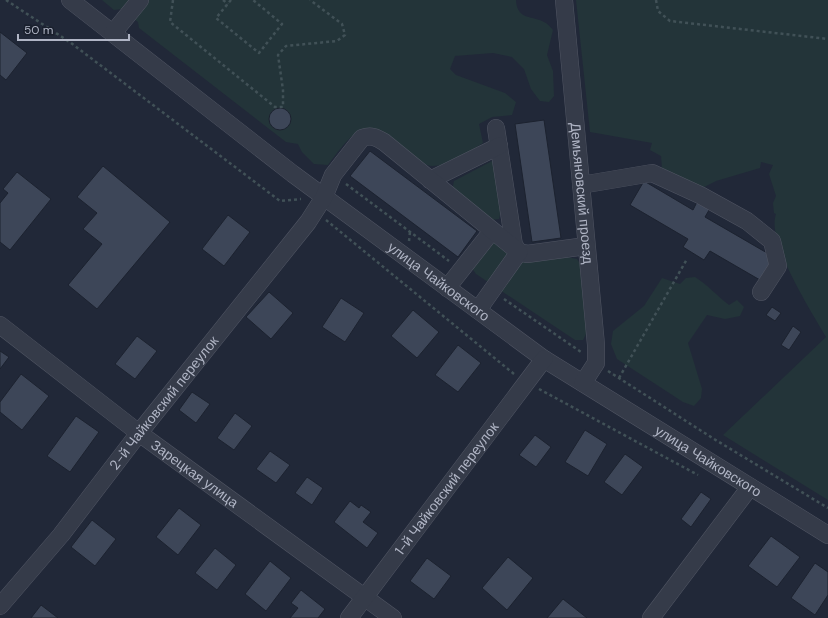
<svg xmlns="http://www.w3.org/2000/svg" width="828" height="618" font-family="'DM Sans',sans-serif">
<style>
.green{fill:#233439}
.building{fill:#3d4658;stroke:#1c222f}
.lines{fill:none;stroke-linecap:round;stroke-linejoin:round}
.minor-casing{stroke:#505563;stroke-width:18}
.path{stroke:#415157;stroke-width:2.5;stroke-dasharray:3 3;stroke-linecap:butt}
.minor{stroke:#353b49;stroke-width:17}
.labels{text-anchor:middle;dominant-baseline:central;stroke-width:3.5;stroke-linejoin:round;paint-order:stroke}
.street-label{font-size:14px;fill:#b0b5c5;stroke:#1a202d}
</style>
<rect width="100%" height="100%" fill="#212838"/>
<g class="green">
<path d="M102,0H516C517,21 533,15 546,23C549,25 551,28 553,30L547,55L553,71L554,96L549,102L540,101L531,89L524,69L512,57L493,53L455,56L450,69L456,75L505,93L516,102L512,115L492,117L479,124L483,143C469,152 449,166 432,166C425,166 416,159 411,155C368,116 361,121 328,165L314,164L302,152L298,144L286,142L139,28L138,22L122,9L114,10Z"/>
<path d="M576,0H828V500L723,435L826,337C811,311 766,241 776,214L774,213L773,203L776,196L769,174L773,165L761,162L760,168L716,181L700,189L663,181L661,156L650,150L652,143L590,132Z"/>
<polygon points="492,161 495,166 501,210 499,219 489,220 452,190 454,181"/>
<polygon points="496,242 577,259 581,265 587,332 583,340 575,340 476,274 472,268 490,244"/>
<path d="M695,277C708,285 717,296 729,305L737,300L744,307L740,316L725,319L707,315L688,343L702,389L701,398L694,406L683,402L617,359L611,344L613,331L644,306L662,278L680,284L686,278Z"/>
</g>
<g class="building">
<polygon points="0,32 27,53 6,80 0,75"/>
<circle cx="280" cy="119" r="11"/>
<polygon points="544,120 561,238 532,242 515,124"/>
<polygon points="370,151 477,231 458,257 350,176"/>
<polygon points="103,166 170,222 97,309 68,285 102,244 83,229 97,213 77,197"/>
<polygon points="17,172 51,199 10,250 0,242 0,203 8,193 3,189"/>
<polygon points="644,181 693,210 699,198 712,205 705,217 774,257 760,280 710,251 704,260 683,247 688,239 630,205"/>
<polygon points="228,215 250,232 224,266 202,249"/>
<polygon points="269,292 293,313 271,339 246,317"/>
<polygon points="341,298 364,313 345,342 322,327"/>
<polygon points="772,307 781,313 775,321 766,315"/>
<polygon points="413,310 439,332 417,358 391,336"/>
<polygon points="793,326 801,332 789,350 781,345"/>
<polygon points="137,336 157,351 135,379 115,364"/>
<polygon points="458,345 481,363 458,392 435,375"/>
<polygon points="0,351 9,357 0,369"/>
<polygon points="21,374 49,396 22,430 0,412 0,402"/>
<polygon points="192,392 210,404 196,423 179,410"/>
<polygon points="235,413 252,426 234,450 217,438"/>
<polygon points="76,416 99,432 70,472 47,456"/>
<polygon points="585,430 607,444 588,476 565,462"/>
<polygon points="535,435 551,447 536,467 519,455"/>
<polygon points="270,451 290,465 276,483 256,469"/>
<polygon points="625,454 643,467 622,495 604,482"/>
<polygon points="307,477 323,488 312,505 295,493"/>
<polygon points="701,492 711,499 691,527 681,519"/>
<polygon points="350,501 359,508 361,505 371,512 363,522 378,533 367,548 334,522"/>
<polygon points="179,508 201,525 178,555 156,537"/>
<polygon points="92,520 116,539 95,566 71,547"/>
<polygon points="771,536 800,557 777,587 748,566"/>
<polygon points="215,548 236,565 217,590 195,573"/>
<polygon points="508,557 533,578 507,610 482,588"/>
<polygon points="427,558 451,576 434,599 410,581"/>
<polygon points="270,561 291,578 266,611 245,594"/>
<polygon points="815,563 828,572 828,595 815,615 791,598"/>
<polygon points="301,590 325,609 318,618 290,618 298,608 291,603"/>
<polygon points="563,599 587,618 547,618"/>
<polygon points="41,605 58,618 31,618"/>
</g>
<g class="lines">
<defs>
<g id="minor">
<path id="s1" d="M70,0L293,174L544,359L828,535"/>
<path id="s2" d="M564,0L596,345V363L583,383"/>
<polyline points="113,33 140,0"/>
<polyline points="496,128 514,245 519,252 527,254 586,246"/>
<polyline points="430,180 499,146"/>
<polyline points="581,185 652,173 700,195 747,221 772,241 778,266 761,292"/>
<polyline points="447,288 492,231"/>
<path id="s3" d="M0,325L139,433L393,618"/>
<path id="s4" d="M0,606L61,535L139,433L308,222L324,197L333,175L362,138C371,135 376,137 384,142L519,252L478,310"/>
<path id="s5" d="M349,618L544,359"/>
<polyline points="651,618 750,487"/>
</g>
</defs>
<use href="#minor" class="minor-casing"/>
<g class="path">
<polyline points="6,0 71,43 280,201 301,199"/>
<polyline points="173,0 170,22 275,107 283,107 283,90 278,55 286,46 337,41 345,35 342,24 310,0"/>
<polyline points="223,0 228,4"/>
<polyline points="231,0 216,18 259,53 282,24 253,0"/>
<polyline points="656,0 658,11 670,21 828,39"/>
<polyline points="346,184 449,261"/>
<polyline points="326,220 514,374"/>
<polyline points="409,241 410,232"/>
<polyline points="504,299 581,352"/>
<polyline points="608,371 714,439 828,508"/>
<polyline points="619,378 687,259"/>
<polyline points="539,389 698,475"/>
</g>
<use href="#minor" class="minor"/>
</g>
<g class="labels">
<g class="street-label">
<text stroke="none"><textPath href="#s2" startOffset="194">Демьяновский проезд</textPath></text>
<text stroke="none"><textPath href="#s1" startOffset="464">улица Чайковского</textPath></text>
<text stroke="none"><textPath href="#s4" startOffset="261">2-й Чайковский переулок</textPath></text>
<text stroke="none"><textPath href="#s1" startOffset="788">улица Чайковского</textPath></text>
<text stroke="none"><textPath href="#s3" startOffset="245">Зарецкая улица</textPath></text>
<text stroke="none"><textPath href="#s5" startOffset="162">1-й Чайковский переулок</textPath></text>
</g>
</g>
<path d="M18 34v6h111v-6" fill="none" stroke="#b0b5c5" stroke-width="2"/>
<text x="24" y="34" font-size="12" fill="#b0b5c5" stroke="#1a202d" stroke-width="3" paint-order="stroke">50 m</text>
</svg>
